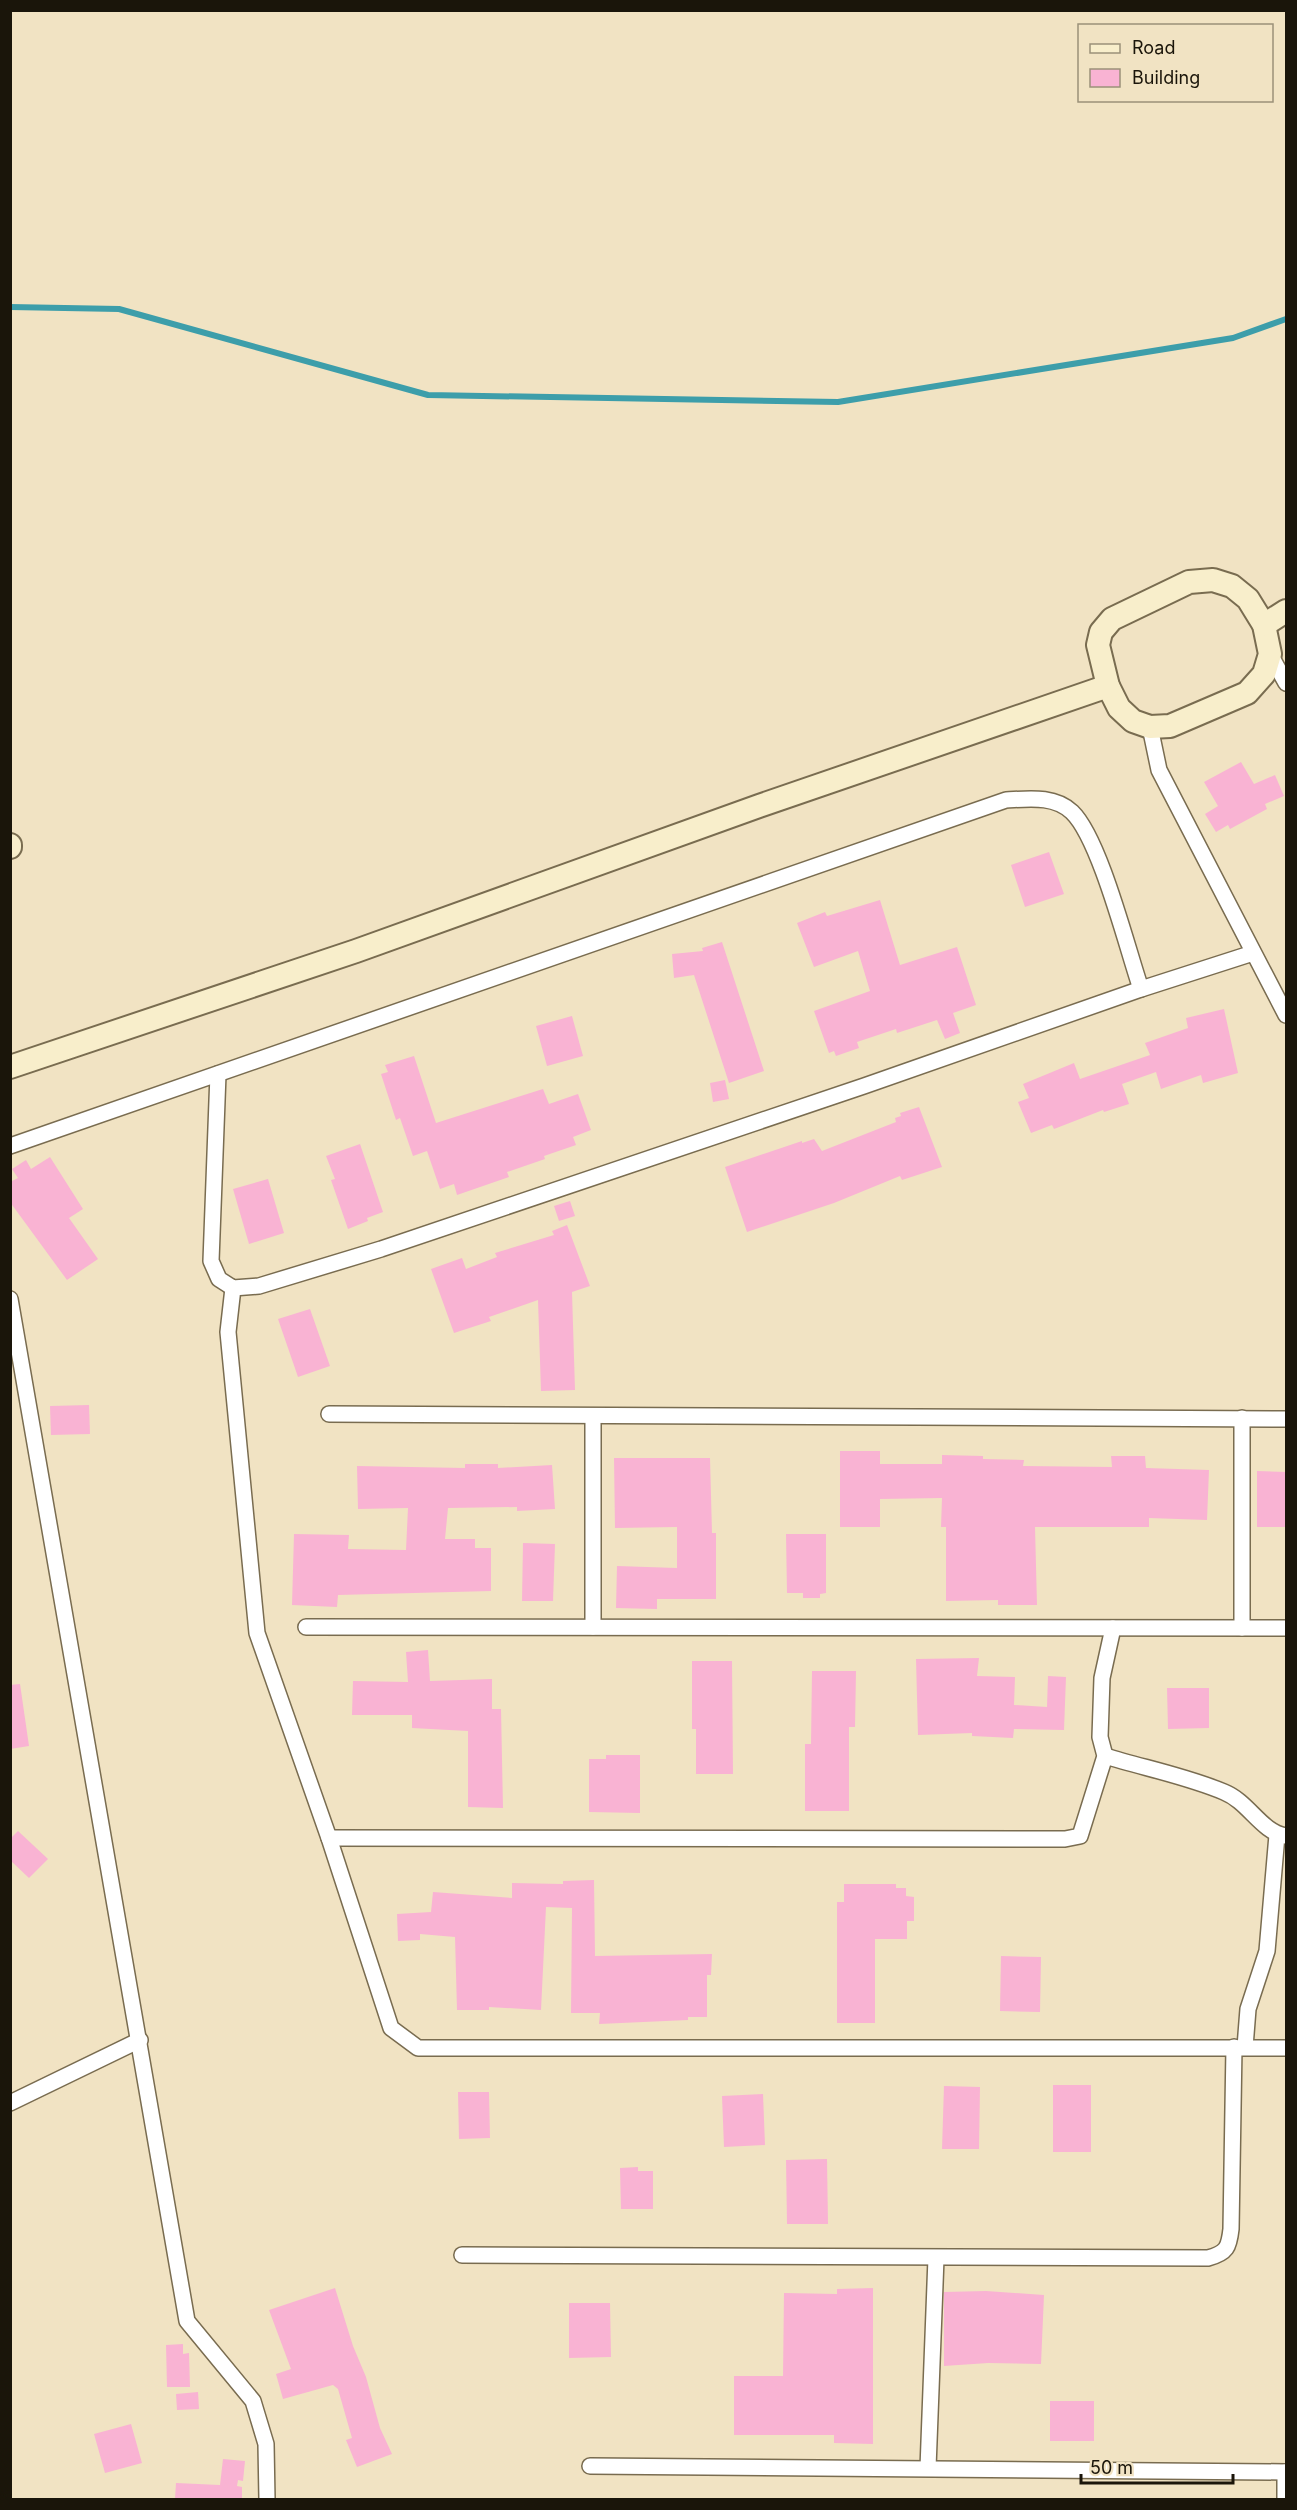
<svg xmlns="http://www.w3.org/2000/svg" width="1297" height="2510" font-family="Inter,sans-serif">
<style>
.lines{fill:none;stroke-linecap:round;stroke-linejoin:round}
.stream{stroke:#3d9eaa;stroke-width:6}
.building{fill:#f9b3d3}
.street-casing{stroke:#796c50;stroke-width:18}
.secondary-casing{stroke:#796c50;stroke-width:26}
.street{stroke:#fff;stroke-width:15}
.secondary{stroke:#f8eecb;stroke-width:22}
</style>
<rect width="100%" height="100%" fill="#f1e3c3"/>
<g class="lines">
<polyline class="stream" points="10,307 119,309 428,395 838,402 1233,338 1286,319"/>
</g>
<g class="building">
<polygon points="1241,762 1254,784 1275,775 1284,796 1265,804 1267,809 1230,829 1228,825 1216,832 1205,814 1218,806 1204,782"/>
<polygon points="1049,852 1064,894 1025,907 1011,865"/>
<polygon points="880,900 900,965 957,947 976,1005 953,1013 960,1033 945,1039 937,1020 897,1033 896,1029 857,1042 859,1048 836,1056 834,1051 829,1053 814,1011 870,991 858,951 814,967 797,923 825,912 827,916"/>
<polygon points="722,942 764,1071 729,1083 694,975 674,978 672,954 703,951 702,948"/>
<polygon points="1224,1009 1238,1073 1203,1083 1201,1075 1161,1089 1156,1072 1122,1084 1129,1104 1104,1112 1103,1110 1054,1129 1052,1125 1031,1133 1018,1102 1029,1098 1023,1084 1074,1063 1080,1079 1150,1055 1145,1043 1188,1028 1186,1018"/>
<polygon points="572,1016 583,1056 547,1066 536,1026"/>
<polygon points="414,1056 436,1123 543,1089 549,1104 578,1094 591,1130 573,1137 576,1145 544,1156 545,1159 507,1172 509,1177 457,1195 454,1184 440,1189 427,1151 413,1156 400,1118 396,1120 381,1074 388,1072 385,1065"/>
<polygon points="725,1080 729,1099 713,1102 710,1083"/>
<polygon points="919,1107 942,1167 902,1180 900,1176 834,1203 747,1232 725,1167 802,1141 802,1143 814,1139 822,1151 896,1122 895,1118 901,1116 900,1113"/>
<polygon points="360,1144 383,1212 367,1218 368,1221 348,1229 331,1180 335,1179 326,1156"/>
<polygon points="50,1157 83,1209 69,1218 98,1259 67,1280 10,1202 10,1182 18,1178 12,1169 26,1160 31,1169"/>
<polygon points="268,1179 284,1233 249,1244 233,1189"/>
<polygon points="570,1201 575,1216 559,1221 554,1206"/>
<polygon points="567,1225 590,1286 572,1292 575,1390 541,1391 538,1300 489,1317 491,1321 454,1333 431,1269 462,1258 466,1269 497,1257 495,1253 554,1235 552,1231"/>
<polygon points="310,1309 330,1366 298,1377 278,1319"/>
<polygon points="89,1405 90,1434 51,1435 50,1406"/>
<polygon points="840,1451 880,1451 880,1464 942,1464 942,1455 983,1456 983,1459 1024,1460 1023,1466 1112,1467 1111,1456 1145,1456 1146,1468 1209,1470 1207,1520 1149,1518 1149,1527 1035,1527 1037,1605 998,1605 998,1600 946,1601 946,1527 941,1527 942,1498 880,1499 880,1527 840,1527"/>
<polygon points="614,1458 710,1458 712,1533 716,1533 716,1599 657,1599 657,1609 616,1608 617,1566 677,1568 677,1527 615,1528"/>
<polygon points="465,1464 498,1464 498,1468 552,1465 555,1509 517,1511 517,1507 448,1508 445,1539 475,1539 475,1548 491,1548 491,1591 338,1595 337,1607 292,1605 294,1534 349,1535 348,1549 406,1550 408,1508 358,1509 357,1466 465,1468"/>
<polygon points="1257,1471 1287,1472 1287,1527 1257,1527"/>
<polygon points="786,1534 826,1534 826,1593 820,1594 820,1598 803,1598 803,1593 787,1593"/>
<polygon points="523,1543 555,1544 553,1601 522,1601"/>
<polygon points="428,1650 430,1681 492,1679 492,1709 501,1709 503,1808 468,1807 468,1731 412,1728 412,1715 352,1715 353,1681 408,1682 406,1652"/>
<polygon points="979,1658 977,1676 1015,1677 1014,1705 1047,1707 1048,1676 1066,1677 1064,1730 1014,1729 1013,1738 972,1736 972,1733 918,1735 916,1659"/>
<polygon points="692,1661 732,1661 733,1774 696,1774 696,1729 692,1729"/>
<polygon points="812,1671 856,1671 855,1727 849,1727 849,1811 805,1811 805,1744 811,1744"/>
<polygon points="20,1684 29,1746 10,1749 10,1685"/>
<polygon points="1167,1688 1209,1688 1209,1728 1168,1729"/>
<polygon points="606,1755 640,1755 640,1813 589,1812 589,1759 606,1759"/>
<polygon points="18,1831 48,1859 29,1878 10,1860 10,1839"/>
<polygon points="594,1880 595,1956 712,1954 711,1975 707,1975 707,2017 688,2017 688,2020 599,2024 600,2013 571,2013 572,1908 546,1907 541,2010 489,2007 489,2010 457,2010 455,1937 420,1934 420,1940 398,1941 397,1914 431,1912 433,1892 512,1898 512,1883 563,1884 563,1881"/>
<polygon points="844,1884 896,1884 896,1888 906,1888 906,1896 914,1897 914,1921 907,1921 907,1939 875,1939 875,2023 837,2023 837,1902 844,1902"/>
<polygon points="1001,1956 1041,1957 1040,2012 1000,2011"/>
<rect x="1053" y="2085" width="38" height="67"/>
<polygon points="944,2086 980,2087 979,2149 942,2149"/>
<polygon points="458,2092 489,2092 490,2138 459,2139"/>
<polygon points="763,2094 765,2145 724,2147 722,2096"/>
<polygon points="827,2159 828,2224 787,2224 786,2160"/>
<polygon points="638,2167 638,2171 653,2171 653,2209 621,2209 620,2168"/>
<polygon points="335,2288 353,2346 366,2377 380,2428 392,2454 357,2467 346,2440 352,2438 338,2389 333,2385 283,2399 276,2374 291,2369 269,2310"/>
<polygon points="873,2288 873,2444 834,2443 834,2435 734,2435 734,2376 783,2376 784,2293 837,2294 837,2289"/>
<polygon points="986,2291 1044,2295 1041,2364 988,2363 944,2366 944,2292"/>
<polygon points="569,2303 610,2303 611,2357 569,2358"/>
<polygon points="183,2344 183,2354 189,2353 190,2387 167,2387 166,2345"/>
<polygon points="198,2392 199,2409 177,2410 176,2394"/>
<rect x="1050" y="2401" width="44" height="40"/>
<polygon points="131,2424 142,2463 105,2473 94,2434"/>
<polygon points="223,2459 245,2461 243,2481 238,2480 237,2486 242,2487 242,2499 175,2499 176,2483 220,2485"/>
</g>
<g class="lines">
<defs>
<g id="street">
<polyline points="1270,654 1286,683"/>
<polyline points="1150,727 1159,770 1286,1015"/>
<polyline points="218,1074 211,1261 219,1279 233,1288 259,1286 381,1249 864,1086 1141,989 1253,953"/>
<path d="M10,1146L1006,800C1028,799 1054,795 1072,812C1100,839 1127,948 1141,989"/>
<polyline points="233,1288 228,1332 257,1633 329,1838 391,2028 418,2048 1286,2048"/>
<polyline points="10,1299 187,2321 253,2401 266,2444 267,2500"/>
<polyline points="329,1414 1286,1419"/>
<polyline points="593,1416 593,1627"/>
<polyline points="1242,1418 1242,1628"/>
<polyline points="306,1627 1286,1628"/>
<path d="M1105,1756C1144,1768 1186,1776 1224,1792C1249,1802 1261,1832 1286,1836"/>
<polyline points="329,1838 1065,1839 1080,1836 1105,1756 1100,1737 1102,1678 1113,1628"/>
<polyline points="1245,2047 1248,2009 1267,1951 1277,1835"/>
<polyline points="10,2103 140,2040"/>
<path d="M462,2255L1208,2258C1227,2253 1229,2247 1231,2229L1234,2047"/>
<polyline points="590,2466 1286,2472"/>
<polyline points="928,2468 936,2258"/>
<polyline points="1285,2472 1285,2500"/>
</g>
<g id="secondary">
<polygon points="1213,580 1232,586 1248,599 1264,625 1270,654 1264,674 1247,693 1170,726 1150,727 1133,721 1119,708 1108,686 1098,645 1101,632 1112,619 1189,582"/>
<polyline points="1264,625 1286,611"/>
<polyline points="10,845 10,847"/>
<polyline points="10,1067 356,951 759,806 1108,686"/>
</g>
</defs>
<use href="#street" class="street-casing"/>
<use href="#secondary" class="secondary-casing"/>
<use href="#street" class="street"/>
<use href="#secondary" class="secondary"/>
</g>
<rect width="1297" height="2510" fill="none" stroke="#1a150a" stroke-width="24"/>
<rect x="1078" y="24" width="195" height="78" fill="#f1e3c3" stroke="#9b9179" stroke-width="1.5"/>
<rect x="1090" y="44" width="30" height="9" fill="#f8eecb" stroke="#9b9179" stroke-width="1.5"/>
<text x="1132" y="54" font-size="18" fill="#1a150a">Road</text>
<rect x="1090" y="69" width="30" height="18" fill="#f9b3d3" stroke="#9b9179" stroke-width="1.5"/>
<text x="1132" y="84" font-size="18" fill="#1a150a">Building</text>
<path d="M1081 2474v9h152v-9" fill="none" stroke="#1a150a" stroke-width="3"/>
<text x="1090" y="2474" font-size="18" fill="#1a150a" stroke="#f1e3c3" stroke-width="4.5" paint-order="stroke">50 m</text>
</svg>
